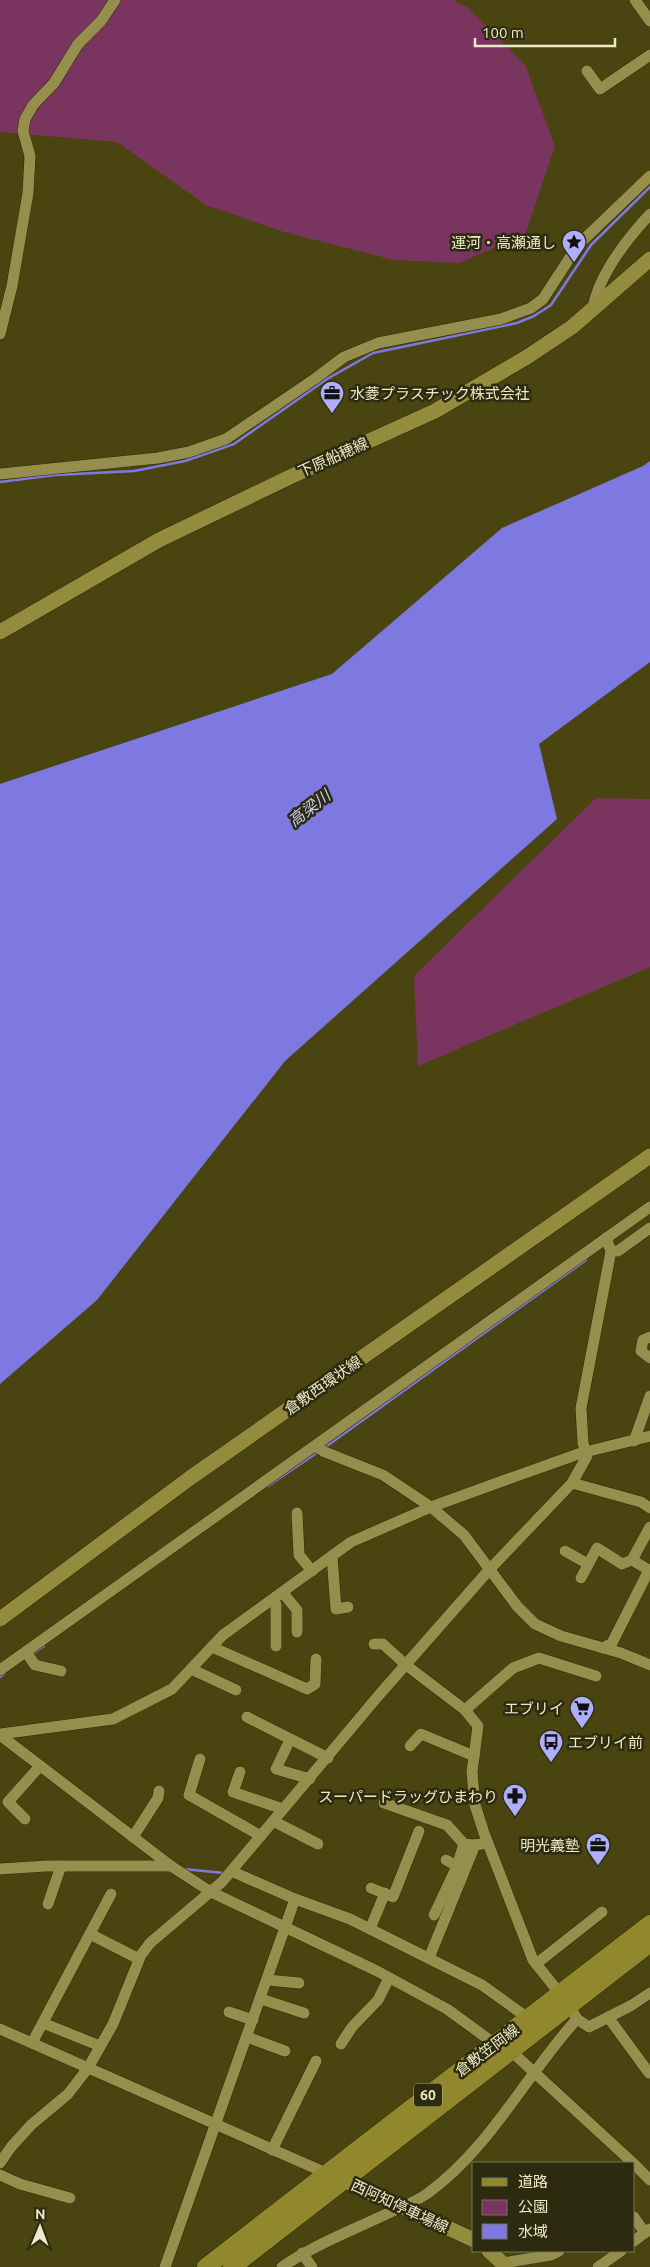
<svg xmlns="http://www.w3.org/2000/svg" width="650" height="2267" font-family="Ubuntu,'Noto Sans JP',sans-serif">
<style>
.green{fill:#793460}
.water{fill:#7e78e1}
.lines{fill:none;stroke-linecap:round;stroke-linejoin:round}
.stream{stroke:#7e78e1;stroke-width:2.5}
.minor-casing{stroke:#2e2b06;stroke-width:12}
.secondary-casing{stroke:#2e2b06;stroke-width:16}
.primary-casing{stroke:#2e2b06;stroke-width:19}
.minor{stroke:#958e4c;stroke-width:11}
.secondary{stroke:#938b3d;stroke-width:15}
.primary{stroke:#91882d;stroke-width:18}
.labels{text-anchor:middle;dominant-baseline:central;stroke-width:5;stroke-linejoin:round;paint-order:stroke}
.shield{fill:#2d2b0f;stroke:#b3b190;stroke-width:1}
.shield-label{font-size:14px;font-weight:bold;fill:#eceac8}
.poi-label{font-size:15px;fill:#eceac8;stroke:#2d2b0f;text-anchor:end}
.street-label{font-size:15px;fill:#eceac8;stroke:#2d2b0f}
.water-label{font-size:16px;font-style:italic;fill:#c8c9fe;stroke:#2d2b0f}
</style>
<rect width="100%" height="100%" fill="#4a4510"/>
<g class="green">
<polygon points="0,0 453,0 467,7 525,65 555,146 525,235 459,263 394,260 284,232 206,205 117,142 0,132"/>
<polygon points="596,798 650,799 650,967 418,1066 414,976"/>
</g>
<polygon class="water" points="650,461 650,662 539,744 557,819 285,1061 97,1300 0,1384 0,784 332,674 502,528 643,466"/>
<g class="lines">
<g class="stream">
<polyline points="0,482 55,475 134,471 185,461 234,444 327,379 373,353 517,323 534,316 551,305 591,245 650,187"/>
<polyline points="324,1448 586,1260"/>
<polyline points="268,1486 318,1452"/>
<polyline points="32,1654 44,1646"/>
<polyline points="0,1677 5,1673"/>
<polyline points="183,1869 224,1873"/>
</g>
<defs>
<g id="minor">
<polyline points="635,0 650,21"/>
<polyline points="587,71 600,89 650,55"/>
<path d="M593,308C599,274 627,239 650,214"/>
<polyline points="0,334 12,286 28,193 30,156 23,131 25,119 33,105 54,83 78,44 101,21 115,0"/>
<polyline points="0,474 158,458 189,452 226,439 316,378 344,357 378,343 501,319 531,308 543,299 578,245 650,176"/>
<polyline points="611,1251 618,1251 650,1228"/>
<polyline points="650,1337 643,1340 641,1351 650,1358"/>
<polyline points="634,1441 650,1396"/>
<polyline points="315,1446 325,1452 383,1475 431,1507 464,1535 517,1606 535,1624 561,1636 621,1653 650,1665"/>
<polyline points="572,1483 641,1502 650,1508"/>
<polyline points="297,1513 299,1555 312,1571"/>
<polyline points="565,1551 588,1564"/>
<polyline points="332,1556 336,1609 348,1607"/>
<polyline points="581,1578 597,1548 622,1564 632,1560"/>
<polyline points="283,1593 297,1610 297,1632"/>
<polyline points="274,1599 276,1605 276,1646"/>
<polyline points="374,1644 383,1644 406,1665 465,1710 478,1726 472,1772 475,1805 484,1833 533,1960 569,2005 577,2019 589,2027 632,2005 650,1993"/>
<polyline points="212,1647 307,1689 315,1684 316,1659"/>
<polyline points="603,1648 612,1643 649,1570 632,1560 650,1527"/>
<polyline points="26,1652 35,1665 61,1671"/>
<polyline points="191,1669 236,1690"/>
<polyline points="0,1670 650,1207"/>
<polyline points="465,1710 513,1668 539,1658 596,1676"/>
<polyline points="247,1717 328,1758"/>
<polyline points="0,1734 113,1719 172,1689 223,1635 351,1542 431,1507 508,1479 581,1453 650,1436"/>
<polyline points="0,1735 171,1866 211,1892 377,1971 447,2009 495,2044 510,2050 633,2163"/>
<polyline points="287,1746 276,1769 310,1779"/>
<polyline points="410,1746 421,1734 474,1756"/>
<polyline points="200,1759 189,1795 261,1836"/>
<polyline points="240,1772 233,1792 283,1809"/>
<polyline points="384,1803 447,1825 464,1844 475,1845"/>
<polyline points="25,1819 8,1802 40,1766"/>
<polyline points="273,1821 318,1844"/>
<polyline points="133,1837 158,1798 159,1791"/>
<polyline points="446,1860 457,1866"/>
<polyline points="0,1869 46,1866 171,1866"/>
<polyline points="231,1871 295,1899 350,1919 482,1985 528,2018"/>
<polyline points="371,1888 393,1897 419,1831"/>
<polyline points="48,1904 61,1866"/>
<polyline points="434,1915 457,1866 464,1844"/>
<polyline points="370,1929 385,1893"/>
<polyline points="90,1934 139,1959"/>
<polyline points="429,1958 475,1845 487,1843"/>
<polyline points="536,1964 602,1912"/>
<polyline points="268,1980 299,1983"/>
<polyline points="261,1999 304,2013"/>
<polyline points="229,2012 253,2020"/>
<polyline points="608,2017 649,2073"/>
<polyline points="43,2023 100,2046"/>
<polyline points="0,2029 326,2173"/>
<polyline points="247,2037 285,2051"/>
<polyline points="32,2043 111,1894"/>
<polyline points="341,2044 352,2027 378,2000 389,1978"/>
<polyline points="272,2150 316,2061"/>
<polyline points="0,2163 11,2147 31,2125 68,2094 88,2068 113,2024 141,1955 150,1943 222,1882 379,1695 489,1570 572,1483 587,1456 583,1443 581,1408 611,1251 606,1238"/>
<polyline points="634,2164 650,2180"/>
<polyline points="0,2175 20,2184 70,2198"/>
<polyline points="634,2217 645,2233"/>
<polyline points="634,2241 650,2229"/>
<polyline points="302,2253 312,2267"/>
<polyline points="503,2263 551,2255 559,2251"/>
<polyline points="165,2267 295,1899"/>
<path d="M282,2267C315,2244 358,2228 395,2210C406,2205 419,2200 428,2193C489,2149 527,2074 577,2019"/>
<polyline points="598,2267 621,2251"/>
</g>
<g id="secondary">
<polyline points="0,632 159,540 292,476 435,411 527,357 572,327 650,259"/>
<polyline points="0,1619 190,1478 650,1156"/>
<polyline points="335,2176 474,2240"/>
<polyline points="489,2251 507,2267"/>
</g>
<g id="primary">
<polyline points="206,2267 650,1924"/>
<polyline points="232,2267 650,1943"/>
</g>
</defs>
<use href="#minor" class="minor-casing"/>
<use href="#secondary" class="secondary-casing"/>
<use href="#primary" class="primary-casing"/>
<use href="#minor" class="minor"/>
<use href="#secondary" class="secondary"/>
<use href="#primary" class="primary"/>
</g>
<defs>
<symbol id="sight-pin" viewBox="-11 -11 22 30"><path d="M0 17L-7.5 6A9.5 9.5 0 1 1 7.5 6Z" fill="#aeaefa" stroke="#2d2b0f"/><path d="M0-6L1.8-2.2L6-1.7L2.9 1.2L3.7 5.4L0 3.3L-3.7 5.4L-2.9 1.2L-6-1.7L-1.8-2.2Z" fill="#111"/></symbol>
<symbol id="office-pin" viewBox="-11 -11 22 30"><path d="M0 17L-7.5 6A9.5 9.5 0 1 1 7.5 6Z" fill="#aeaefa" stroke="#2d2b0f"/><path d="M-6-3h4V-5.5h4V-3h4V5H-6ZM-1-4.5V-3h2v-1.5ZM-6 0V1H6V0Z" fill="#111"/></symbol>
<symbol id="supermarket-pin" viewBox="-11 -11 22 30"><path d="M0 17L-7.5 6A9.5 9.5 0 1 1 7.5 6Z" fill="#aeaefa" stroke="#2d2b0f"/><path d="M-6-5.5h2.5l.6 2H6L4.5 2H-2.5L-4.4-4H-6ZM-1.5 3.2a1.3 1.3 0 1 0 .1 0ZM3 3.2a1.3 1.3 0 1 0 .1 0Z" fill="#111"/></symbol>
<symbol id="bus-pin" viewBox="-11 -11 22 30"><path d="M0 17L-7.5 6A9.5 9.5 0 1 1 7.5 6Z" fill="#aeaefa" stroke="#2d2b0f"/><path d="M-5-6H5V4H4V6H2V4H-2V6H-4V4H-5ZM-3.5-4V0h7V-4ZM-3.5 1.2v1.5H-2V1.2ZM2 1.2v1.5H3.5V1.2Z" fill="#111"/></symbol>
<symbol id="pharmacy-pin" viewBox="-11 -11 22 30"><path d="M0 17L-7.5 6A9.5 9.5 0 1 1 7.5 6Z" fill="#aeaefa" stroke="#2d2b0f"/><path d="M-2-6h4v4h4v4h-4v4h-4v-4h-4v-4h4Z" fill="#111"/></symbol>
</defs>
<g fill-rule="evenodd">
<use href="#sight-pin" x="560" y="228" width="28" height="38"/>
<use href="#office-pin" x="318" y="379" width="28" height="38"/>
<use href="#supermarket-pin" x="568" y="1694" width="28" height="38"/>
<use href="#bus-pin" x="537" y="1728" width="28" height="38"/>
<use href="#pharmacy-pin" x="501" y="1782" width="28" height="38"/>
<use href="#office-pin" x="584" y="1831" width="28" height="38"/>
</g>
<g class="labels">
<rect class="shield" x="414" y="2083.5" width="28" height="23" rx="4"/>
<g class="shield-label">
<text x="428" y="2095">60</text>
</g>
<g class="poi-label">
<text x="556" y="242">運河・高瀬通し</text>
<text x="350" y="393" text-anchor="start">水菱プラスチック株式会社</text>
<text x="564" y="1708">エブリイ</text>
<text x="568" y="1742" text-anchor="start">エブリイ前</text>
<text x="498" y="1796">スーパードラッグひまわり</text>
<text x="580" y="1845">明光義塾</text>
</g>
<g class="street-label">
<text transform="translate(333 457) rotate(-24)">下原船穂線</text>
<text transform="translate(323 1385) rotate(-35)">倉敷西環状線</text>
<text transform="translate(487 2050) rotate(-37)">倉敷笠岡線</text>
<text transform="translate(400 2206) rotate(25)">西阿知停車場線</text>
</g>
<g class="water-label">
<text transform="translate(309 808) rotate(-38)">高梁川</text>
</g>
</g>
<rect x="472" y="2162" width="162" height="90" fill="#2d2b0f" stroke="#797759"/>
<rect x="482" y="2178" width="25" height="8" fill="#91882d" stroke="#797759"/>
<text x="518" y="2187" font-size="15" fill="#eceac8">道路</text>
<rect x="482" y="2200" width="25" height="15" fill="#793460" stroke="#797759"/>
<text x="518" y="2212" font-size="15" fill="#eceac8">公園</text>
<rect x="482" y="2224" width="25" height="15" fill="#7e78e1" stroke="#797759"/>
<text x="518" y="2237" font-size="15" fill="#eceac8">水域</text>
<g transform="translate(40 2227) rotate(1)" stroke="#2d2b0f" stroke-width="4" paint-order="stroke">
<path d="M0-4L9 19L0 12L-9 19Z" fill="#eceac8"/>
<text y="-8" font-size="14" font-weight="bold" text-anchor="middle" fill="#eceac8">N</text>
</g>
<path d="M475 38v8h140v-8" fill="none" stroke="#eceac8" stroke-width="2.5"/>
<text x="482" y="38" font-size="15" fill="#eceac8" stroke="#2d2b0f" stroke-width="4" paint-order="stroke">100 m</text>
</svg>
